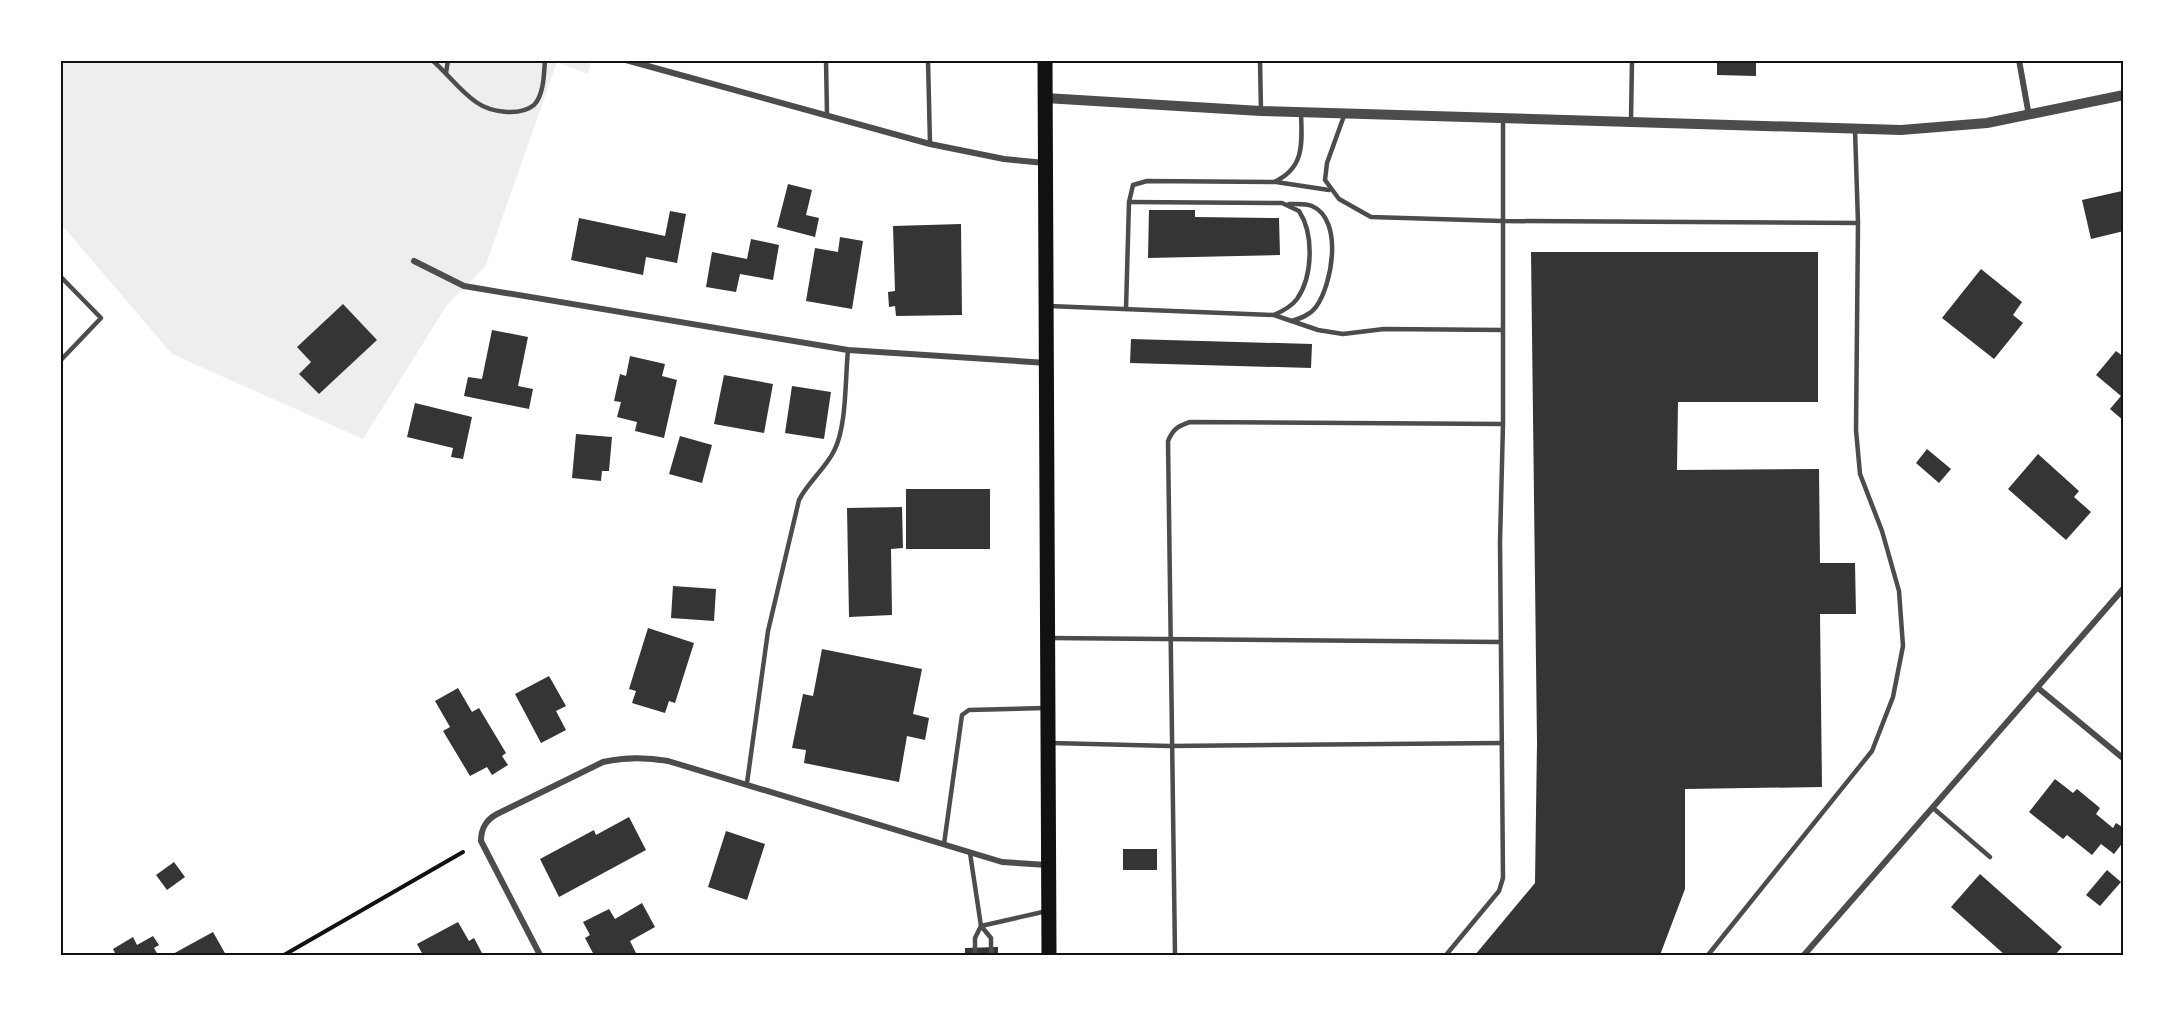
<svg xmlns="http://www.w3.org/2000/svg" width="2184" height="1015" font-family="Karla,sans-serif">
<style>
.green{fill:#eee}
.building{fill:#353535}
.lines{fill:none;stroke-linecap:round;stroke-linejoin:round}
.path{stroke:#111;stroke-width:4}
.service{stroke:#4c4c4c;stroke-width:4.5}
.minor{stroke:#4c4c4c;stroke-width:6}
.tertiary{stroke:#4c4c4c;stroke-width:10}
.primary{stroke:#111;stroke-width:15}
.neatline{fill:none;stroke:#111;stroke-width:2}
</style>
<rect width="100%" height="100%" fill="#fff"/>
<polygon class="green" points="60,60 591,60 588,74 557,62 485,267 447,305 363,439 172,354 60,223"/>
<g class="building">
<polygon points="1717,60 1756,60 1756,76 1717,75"/>
<polygon points="788,184 812,190 806,215 819,218 815,237 777,227"/>
<polygon points="2122,191 2124,231 2091,239 2082,200"/>
<polygon points="1149,210 1195,210 1195,217 1279,218 1280,255 1148,258"/>
<polygon points="670,211 686,214 677,263 646,257 643,275 571,260 579,218 665,236"/>
<polygon points="961,224 962,315 896,316 895,306 889,307 888,292 895,291 893,226"/>
<polygon points="840,237 863,241 852,309 806,301 815,248 838,252"/>
<polygon points="751,239 779,245 773,280 740,274 736,292 706,287 712,252 747,259"/>
<polygon points="1531,252 1818,252 1818,402 1678,402 1677,470 1819,469 1820,563 1855,563 1856,614 1820,614 1822,787 1685,789 1685,889 1660,955 1475,955 1535,883 1537,743"/>
<polygon points="1981,269 2022,302 2013,315 2023,323 1994,359 1942,318"/>
<polygon points="343,304 377,340 319,394 299,374 311,362 297,347"/>
<polygon points="492,330 528,337 518,386 533,389 529,409 464,396 468,377 482,379"/>
<polygon points="1131,339 1312,344 1311,368 1130,363"/>
<polygon points="2116,351 2124,357 2124,421 2110,409 2121,396 2096,375"/>
<polygon points="630,356 665,364 662,376 677,380 664,438 635,431 637,422 617,417 621,402 614,401 620,374 626,376"/>
<polygon points="724,375 773,384 764,433 714,424"/>
<polygon points="792,386 831,392 824,439 785,433"/>
<polygon points="415,403 472,417 463,459 451,457 453,448 407,437"/>
<polygon points="576,434 612,437 609,471 602,471 601,481 572,478"/>
<polygon points="680,436 712,445 702,483 669,474"/>
<polygon points="1927,449 1951,469 1939,483 1916,463"/>
<polygon points="2038,454 2079,491 2074,497 2091,512 2066,540 2008,489"/>
<rect x="906" y="489" width="84" height="60"/>
<polygon points="902,507 903,548 891,549 892,615 849,617 847,508"/>
<polygon points="673,586 716,589 714,621 671,618"/>
<polygon points="648,628 694,643 675,703 669,701 665,713 632,703 636,691 629,689"/>
<polygon points="822,649 922,669 913,714 929,718 925,740 907,736 899,782 804,763 806,750 792,748 803,694 813,696"/>
<polygon points="549,676 566,706 556,711 566,730 541,743 515,694"/>
<polygon points="458,688 472,712 479,708 506,753 502,756 508,765 492,775 487,767 470,776 443,731 450,727 435,701"/>
<polygon points="2055,779 2073,793 2077,789 2100,808 2096,814 2113,828 2116,823 2124,828 2124,841 2114,854 2101,844 2092,855 2067,835 2063,839 2029,812"/>
<polygon points="629,817 646,850 559,897 540,859 594,830 596,835"/>
<polygon points="726,831 765,844 747,900 708,887"/>
<rect x="1123" y="849" width="34" height="21"/>
<polygon points="174,862 185,877 167,890 156,875"/>
<polygon points="2107,870 2121,882 2100,906 2086,895"/>
<polygon points="1980,874 2062,947 2055,955 2005,955 1951,907"/>
<polygon points="642,903 655,927 630,941 637,955 594,955 585,938 590,935 583,922 609,909 615,919"/>
<polygon points="458,922 469,941 474,938 483,955 423,955 417,944"/>
<polygon points="213,932 226,955 171,955"/>
<polygon points="153,936 159,945 154,948 158,955 116,955 113,949 133,937 137,945"/>
<polygon points="998,947 998,955 965,955 965,948"/>
</g>
<g class="lines">
<polyline class="path" points="284,955 463,852"/>
<g class="service">
<path d="M432,60C447,73 460,91 476,102C490,112 519,117 534,105C544,95 544,73 545,60"/>
<polyline points="826,60 827,115"/>
<polyline points="928,60 930,144"/>
<polyline points="1260,60 1261,111"/>
<polyline points="446,73 448,60"/>
<polyline points="1345,113 1327,163 1325,180 1339,199 1371,217 1502,221 1858,223"/>
<polyline points="1631,120 1632,60"/>
<polyline points="1276,182 1329,190"/>
<path d="M1129,202L1282,203L1299,211C1314,234 1313,276 1297,299C1291,307 1283,311 1274,315"/>
<path d="M1289,204C1296,204 1305,203 1312,206C1344,220 1332,285 1316,307C1310,315 1301,318 1292,321"/>
<polyline points="60,276 101,318 60,361"/>
<polyline points="1049,306 1274,315 1318,330 1343,334 1384,329 1503,330"/>
<path d="M1126,309L1129,202L1133,185L1147,181L1274,182C1305,168 1302,143 1301,113"/>
<polyline points="1503,424 1503,118"/>
<polyline points="1050,638 1500,642"/>
<polyline points="1052,743 1170,746 1502,743"/>
<path d="M747,783L768,631L799,500C808,482 825,469 834,451C847,426 845,379 848,350"/>
<polyline points="1933,808 1990,857"/>
<polyline points="944,844 962,715 969,710 1045,708"/>
<polyline points="970,853 981,926 1047,911"/>
<polyline points="975,955 975,938 981,926 991,938 991,955"/>
<path d="M1175,955L1168,441C1173,429 1178,426 1190,422L1503,424L1500,542L1503,878L1499,891L1446,955"/>
<polyline points="1708,955 1872,751 1893,697 1903,646 1899,591 1882,531 1860,474 1856,430 1858,223 1855,130"/>
</g>
<g class="minor">
<polyline points="626,60 930,144 1004,159 1045,163"/>
<polyline points="2019,60 2029,116"/>
<polyline points="414,261 464,286 848,350 1047,363"/>
<polyline points="2038,688 2124,759"/>
<path d="M540,955L481,841C481,828 486,820 497,814L603,762C625,757 645,757 668,761L1002,862L1047,865"/>
<polyline points="1804,955 2124,588"/>
</g>
<polyline class="tertiary" points="1045,98 1261,111 1901,130 1987,123 2124,95"/>
<polyline class="primary" points="1045,60 1049,955"/>
</g>
<rect width="2184" height="1015" fill="none" stroke="#ffffff" stroke-width="123"/>
<rect x="62" y="62" width="2060" height="892" class="neatline"/>
</svg>
